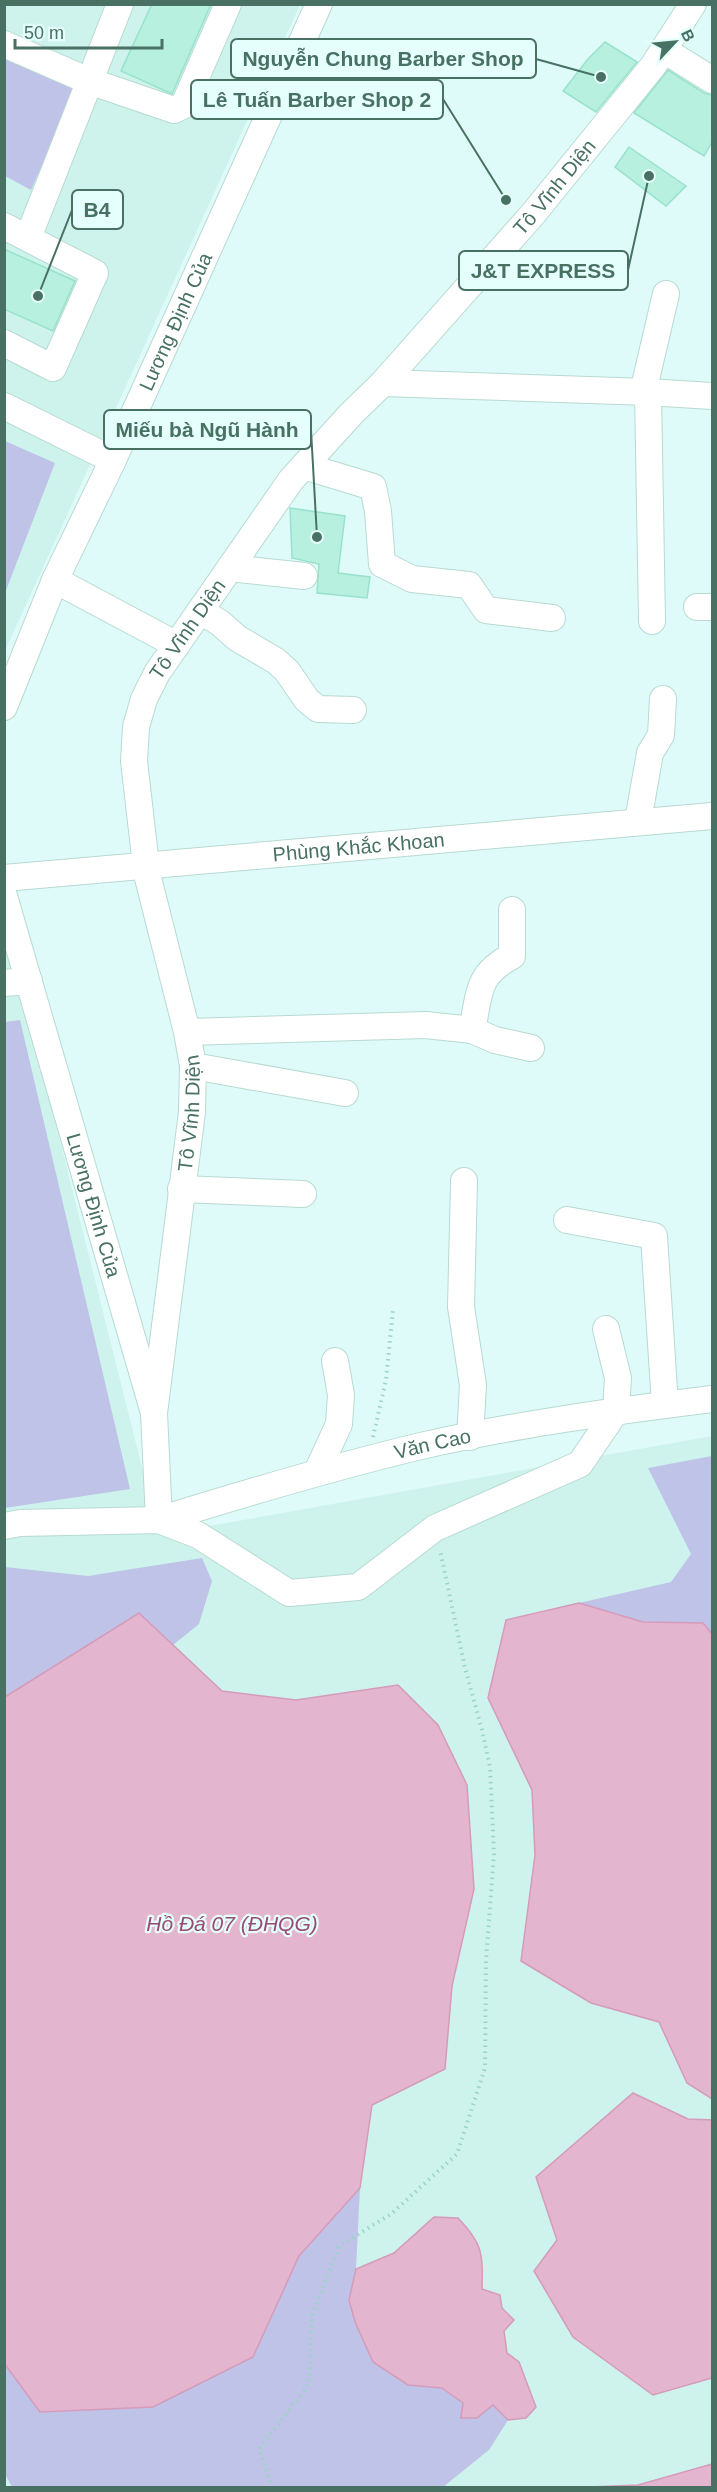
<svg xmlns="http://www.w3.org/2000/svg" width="717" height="2492" font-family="Arial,sans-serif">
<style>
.residential{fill:#cef3ed}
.green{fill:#bfc3e8}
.water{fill:#e4b5cf;stroke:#d59bba;stroke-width:1.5}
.building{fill:#b7f0df;stroke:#98e2cb;stroke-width:1.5}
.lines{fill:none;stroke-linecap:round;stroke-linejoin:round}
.minor-casing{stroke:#b7dad2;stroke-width:28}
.path{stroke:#9bd4c3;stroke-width:4;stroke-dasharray:1.5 4.5;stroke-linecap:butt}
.minor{stroke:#fff;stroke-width:26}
.labels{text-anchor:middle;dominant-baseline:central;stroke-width:4.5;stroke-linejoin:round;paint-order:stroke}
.street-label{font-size:20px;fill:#487163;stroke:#e5fffc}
.water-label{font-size:21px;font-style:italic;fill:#984b74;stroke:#e5fffc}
.leader{fill:none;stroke:#487163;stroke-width:2}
.callout-dot{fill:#487163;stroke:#e5fffc;stroke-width:2}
.callout{fill:#e5fffc;stroke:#487163;stroke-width:2}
.callout-label{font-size:21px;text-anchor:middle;font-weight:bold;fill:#487163}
</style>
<rect width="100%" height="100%" fill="#dffbf9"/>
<g class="residential">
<polygon points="5,5 300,5 5,651"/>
<polygon points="4,938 25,1001 159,1535 712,1436 712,2487 5,2487"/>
</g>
<g class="green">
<polygon points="4,40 83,74 31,190 5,176"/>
<polygon points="5,441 55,463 5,593"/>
<polygon points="20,1020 130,1489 5,1508 4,1022"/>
<polygon points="712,1456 712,1634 703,1623 643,1622 579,1603 671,1582 691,1554 648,1468"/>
<polygon points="202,1558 212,1581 199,1624 173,1645 138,1613 5,1697 5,1567 88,1576"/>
<polygon points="360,2188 356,2269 349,2300 408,2384 442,2388 463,2403 461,2418 477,2418 493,2404 508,2420 489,2450 443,2487 12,2487 5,2474 4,2363 40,2412 253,2357 299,2256"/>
</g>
<g class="water">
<polygon points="579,1603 643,1622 703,1623 712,1634 712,2099 687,2083 659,2022 591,2003 521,1961 535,1855 532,1790 488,1698 506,1620"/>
<polygon points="139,1613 222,1691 296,1700 398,1685 438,1725 467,1785 474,1889 452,1986 445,2069 372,2105 360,2188 299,2256 253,2357 153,2407 40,2412 4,2363 5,1697"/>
<polygon points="633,2093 688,2119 712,2120 712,2378 653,2395 573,2337 534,2271 557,2240 536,2177"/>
<path d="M434,2217L458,2218C483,2244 483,2254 482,2289L500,2295L502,2308L514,2320L504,2331L507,2353L519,2362L536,2407L526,2418L508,2420L493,2405L477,2418H461L463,2403L442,2388L408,2385L373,2362L355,2322L349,2300L356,2269L394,2253Z"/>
<polygon points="712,2464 712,2487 590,2487 638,2485"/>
</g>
<g class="building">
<polygon points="152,4 211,4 172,94 121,71"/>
<polygon points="605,42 637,62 596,112 563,91 588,59"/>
<polygon points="668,70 704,93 712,95 712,142 704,156 634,113"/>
<polygon points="629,147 686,186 666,206 615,167"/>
<polygon points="4,249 75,281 53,331 4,309"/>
<polygon points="290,508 345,516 338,573 370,577 367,598 317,593 319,564 292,558"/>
</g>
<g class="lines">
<defs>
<g id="minor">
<polyline points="4,44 89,81 174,110 184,105 228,4"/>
<polyline points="664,50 712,80"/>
<polyline points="4,226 95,273 53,368 4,343"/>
<polyline points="28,238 120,4"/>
<polyline points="383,383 648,392 652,621"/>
<polyline points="643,392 666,294"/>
<polyline points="648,392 712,396"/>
<polyline points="4,406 113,460"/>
<polyline points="304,466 373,487 378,511 382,564 412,579 469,585 486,610 552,618"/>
<polyline points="230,568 304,576"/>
<polyline points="55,580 177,645"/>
<polyline points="697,607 712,607"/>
<polyline points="201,611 220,623 237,638 276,661 287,671 307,700 318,709 353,710"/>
<path id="s1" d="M4,707L55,580L113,460L319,4"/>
<polyline points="638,821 650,753 661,735 663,699"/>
<path id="s2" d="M4,878L712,816"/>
<path id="s3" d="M4,896L154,1413L159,1520"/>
<polyline points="4,983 29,981"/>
<polyline points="472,1030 495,1040 531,1048"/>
<path d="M187,1032L426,1025L472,1030C480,993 476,975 512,956V910"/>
<polyline points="193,1066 345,1093"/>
<polyline points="464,1181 461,1307 473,1385 470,1437"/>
<polyline points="181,1189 303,1194"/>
<polyline points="567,1220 654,1236 665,1405"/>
<path id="s4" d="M154,1413L192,1112L193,1066L187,1032L147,874L134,761L136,727L144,699L157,673L291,480L351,414L383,383L533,214L653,66L693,4"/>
<polyline points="317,1472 339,1424 341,1395 335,1361"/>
<path id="s5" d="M159,1520C246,1493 333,1467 421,1446C517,1424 615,1411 712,1399"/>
<polyline points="4,1526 20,1523 159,1520 198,1535 289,1593 358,1587 435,1528 580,1464 616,1411 618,1378 606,1329"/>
</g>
</defs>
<use href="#minor" class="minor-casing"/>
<g class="path">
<polyline points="373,1437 386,1380 393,1310"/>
<polyline points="272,2488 259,2449 309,2384 312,2316 339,2246 391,2214 457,2154 485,2068 486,1960 494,1854 490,1767 482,1730 465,1668 440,1550"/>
</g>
<use href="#minor" class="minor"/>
</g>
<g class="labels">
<g class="street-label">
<text stroke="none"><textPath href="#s4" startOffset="1382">Tô Vĩnh Diện</textPath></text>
<text stroke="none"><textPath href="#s1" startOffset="422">Lương Định Của</textPath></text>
<text stroke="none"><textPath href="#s4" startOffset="806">Tô Vĩnh Diện</textPath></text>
<text stroke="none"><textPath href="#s2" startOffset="356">Phùng Khắc Khoan</textPath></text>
<text stroke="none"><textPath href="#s4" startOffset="302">Tô Vĩnh Diện</textPath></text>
<text stroke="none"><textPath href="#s3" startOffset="322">Lương Định Của</textPath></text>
<text stroke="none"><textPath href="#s5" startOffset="284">Văn Cao</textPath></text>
</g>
<g class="water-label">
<text x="232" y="1923">Hồ Đá 07 (ĐHQG)</text>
</g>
</g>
<path class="leader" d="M601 77L536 59M506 200L443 99M38 296L72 210M649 176L628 270M317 537L311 430"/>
<g class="callout-dot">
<circle cx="601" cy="77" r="6"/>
<circle cx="506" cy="200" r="6"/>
<circle cx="38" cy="296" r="6"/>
<circle cx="649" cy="176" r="6"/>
<circle cx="317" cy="537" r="6"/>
</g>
<g class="callout">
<rect x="231" y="39" width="305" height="39" rx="6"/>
<rect x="191" y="80" width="252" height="39" rx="6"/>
<rect x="72" y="190" width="51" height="39" rx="6"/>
<rect x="459" y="251" width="169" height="39" rx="6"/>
<rect x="104" y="410" width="207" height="39" rx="6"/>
</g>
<g class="callout-label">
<text x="383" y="66">Nguyễn Chung Barber Shop</text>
<text x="317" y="107">Lê Tuấn Barber Shop 2</text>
<text x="97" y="217">B4</text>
<text x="543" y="278">J&amp;T EXPRESS</text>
<text x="207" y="437">Miếu bà Ngũ Hành</text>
</g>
<rect width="717" height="2492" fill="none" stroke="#487163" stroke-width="12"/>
<g transform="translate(675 42) rotate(64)" stroke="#e5fffc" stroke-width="4.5" paint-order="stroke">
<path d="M0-4.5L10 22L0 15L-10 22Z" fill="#487163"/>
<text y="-9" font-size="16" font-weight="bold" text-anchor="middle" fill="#487163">B</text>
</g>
<path d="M15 39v9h147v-9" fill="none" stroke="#487163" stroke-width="3"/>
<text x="24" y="39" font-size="18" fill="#487163" stroke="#e5fffc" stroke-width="4.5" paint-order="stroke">50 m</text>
</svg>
